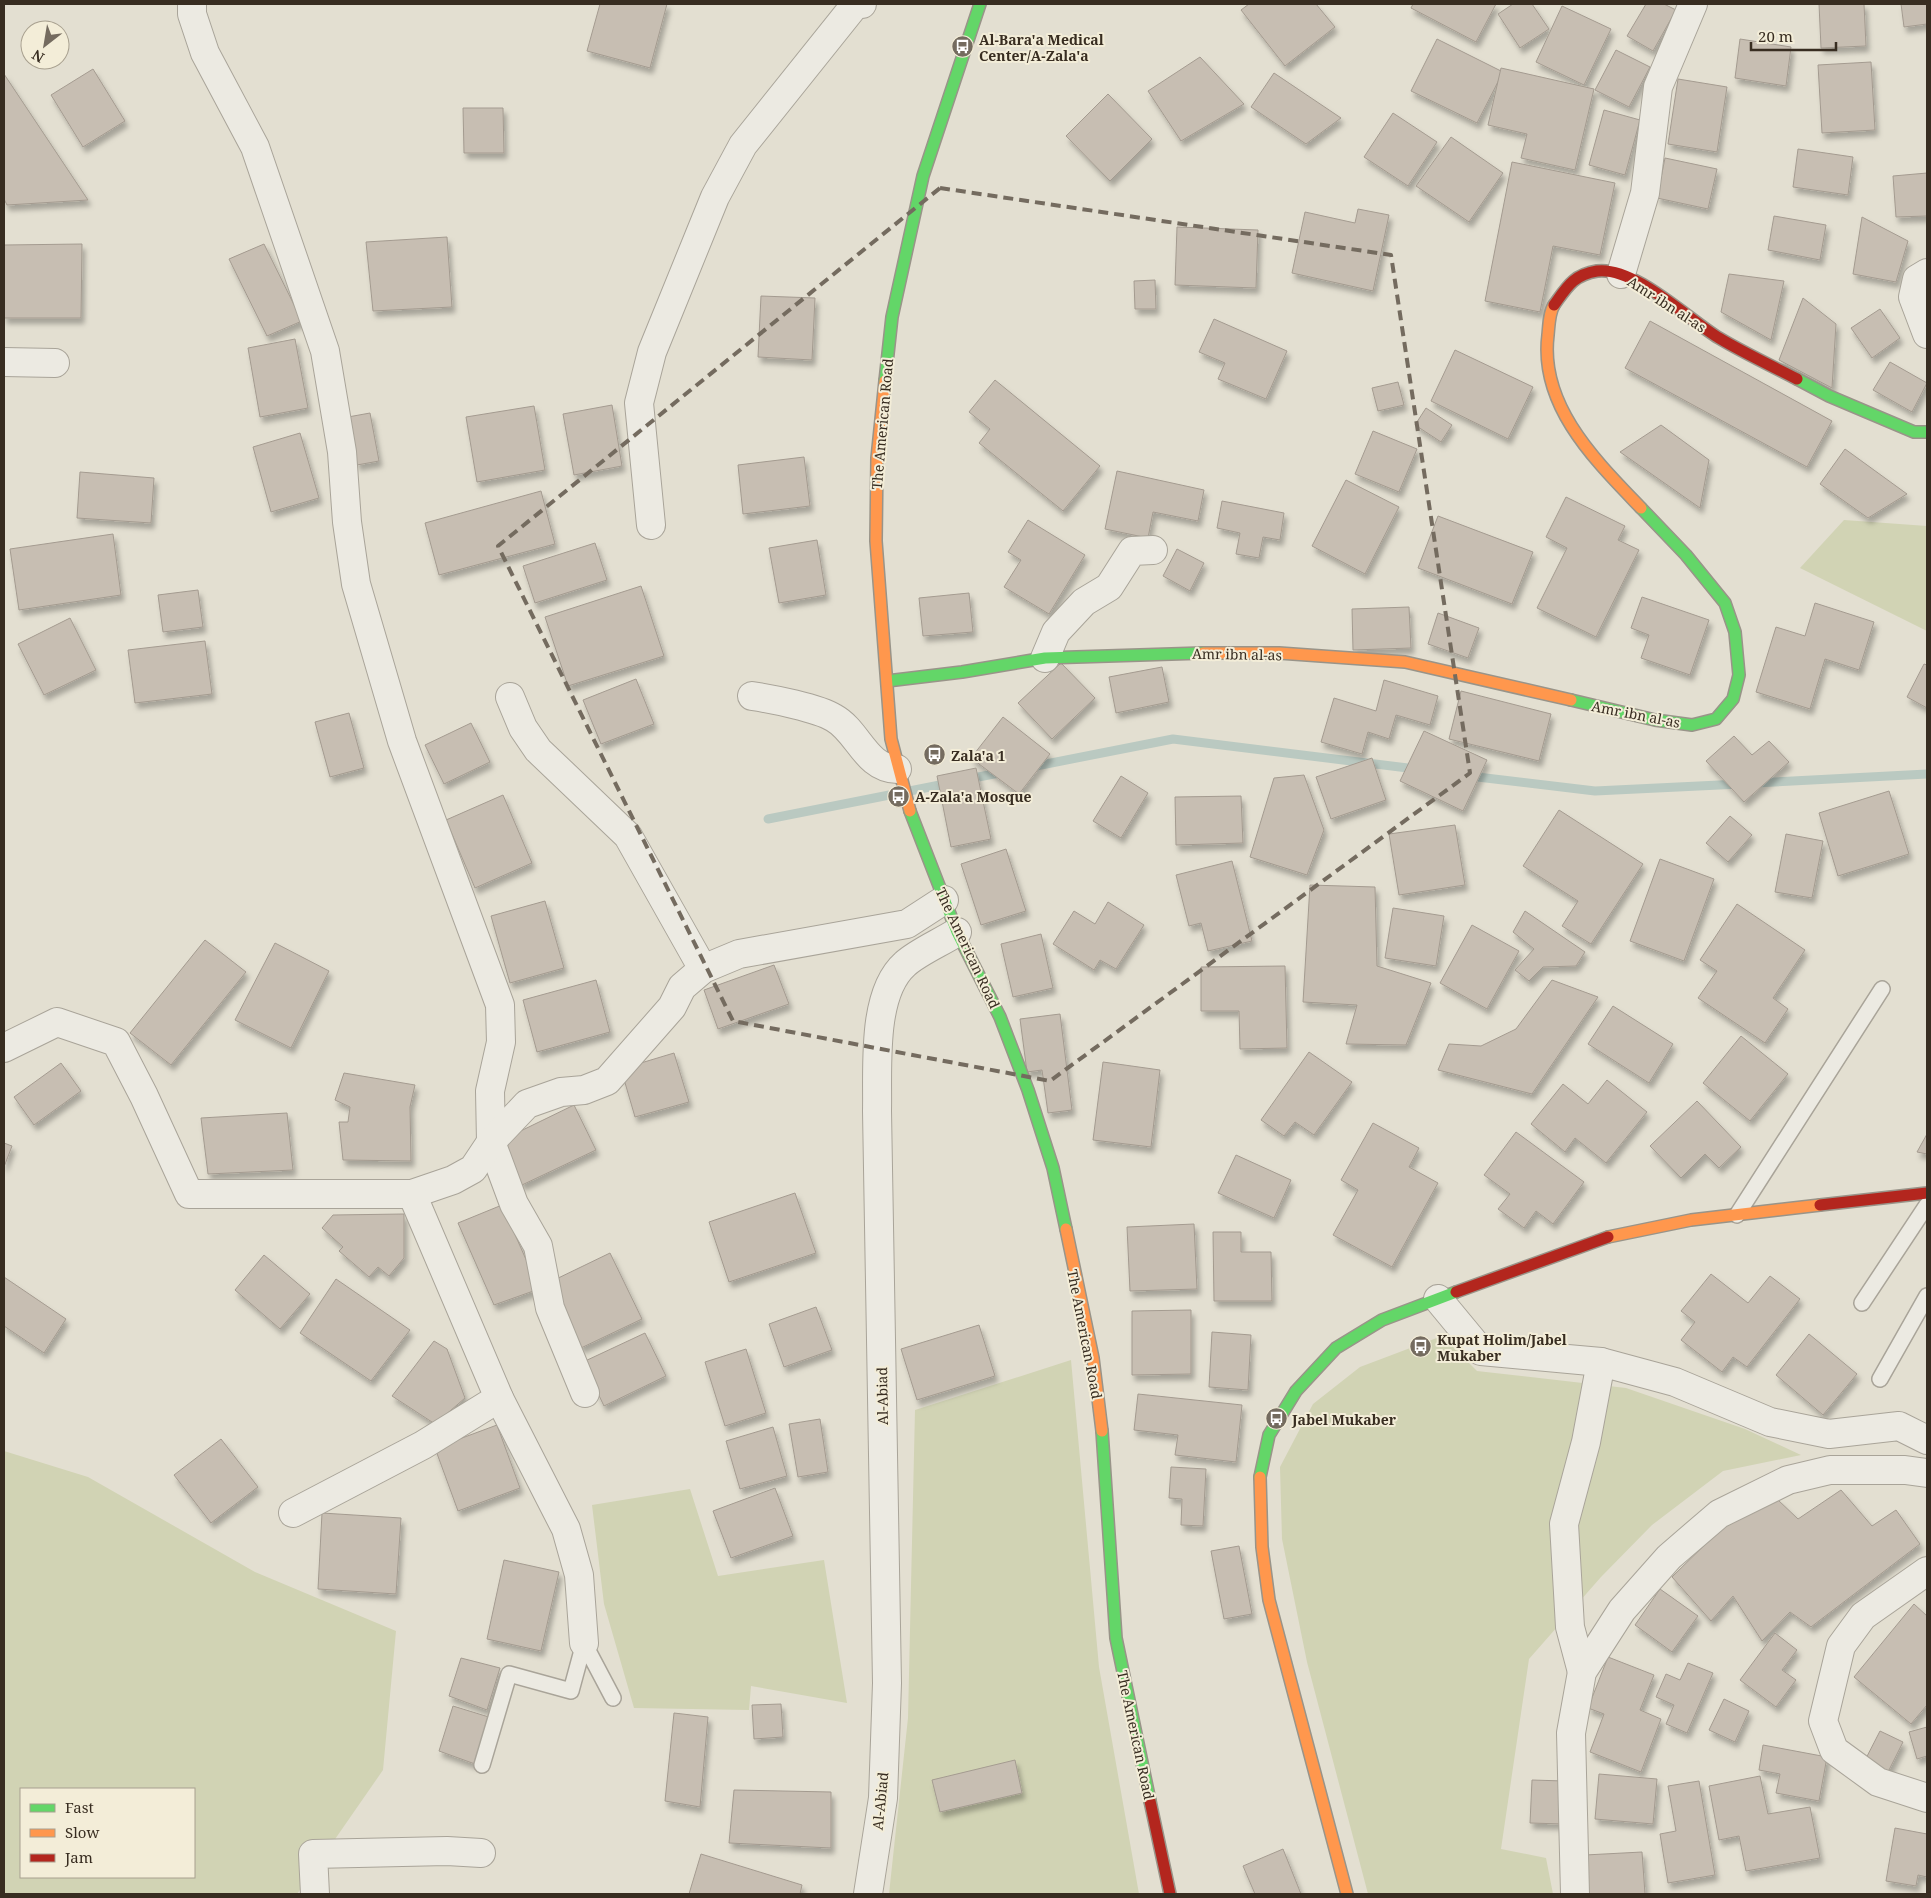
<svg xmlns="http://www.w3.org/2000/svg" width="1931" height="1898" font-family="'Noto Serif',serif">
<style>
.green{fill:#d1d3b4;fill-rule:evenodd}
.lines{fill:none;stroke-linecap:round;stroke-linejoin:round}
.stream{stroke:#bac9c1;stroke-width:9}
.building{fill:#c7beb2;stroke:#a49b90;filter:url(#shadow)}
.lane-casing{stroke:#a9a499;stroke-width:18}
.street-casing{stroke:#a9a499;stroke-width:30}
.fast-casing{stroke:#999489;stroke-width:14}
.slow-casing{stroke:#999489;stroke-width:14}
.jam-casing{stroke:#999489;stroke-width:14}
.lane{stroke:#eceae2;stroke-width:15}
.street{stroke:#eceae2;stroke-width:28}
.fast{stroke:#63d668;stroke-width:11}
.slow{stroke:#ff974d;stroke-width:11}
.jam{stroke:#b3261e;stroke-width:11}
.marked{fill:none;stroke:#746b5f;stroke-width:4;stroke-dasharray:10 6;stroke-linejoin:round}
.labels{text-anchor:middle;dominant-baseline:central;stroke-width:4;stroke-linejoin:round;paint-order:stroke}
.poi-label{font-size:14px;font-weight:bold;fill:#382d21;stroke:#f3edd8;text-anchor:start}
.street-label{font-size:14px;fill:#382d21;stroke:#f3edd8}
</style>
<defs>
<filter id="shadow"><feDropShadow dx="3" dy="5.5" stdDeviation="2.5" flood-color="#0004"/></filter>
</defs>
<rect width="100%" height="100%" fill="#e3dfd1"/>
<g class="green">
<polygon points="1844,520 1927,526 1927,631 1800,568"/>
<polygon points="1442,1336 1477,1371 1626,1388 1745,1429 1801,1455 1723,1471 1652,1525 1601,1577 1529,1659 1501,1849 1546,1858 1553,1894 1368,1894 1307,1662 1282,1539 1280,1467 1313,1404 1360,1367"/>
<polygon points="1071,1360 1099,1667 1139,1894 889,1894 908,1718 915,1410"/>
<path d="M4,1451L88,1477L255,1572L396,1631L383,1770L297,1894H4ZM21,1789H194V1877H21Z"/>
<polygon points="690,1489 718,1576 824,1560 847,1703 751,1686 749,1710 634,1708 604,1604 592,1505"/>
</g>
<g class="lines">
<g class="stream">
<polyline points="1031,767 1173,739 1416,769"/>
<polyline points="1469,776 1595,791 1740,784"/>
<polyline points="968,779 1004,772"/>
<polyline points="1755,783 1927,774"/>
<polyline points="768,819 950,783"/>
</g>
</g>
<g class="building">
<polygon points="600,4 667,4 650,68 587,51"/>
<polygon points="1249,4 1316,4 1335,27 1285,66 1241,10"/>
<polygon points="1413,4 1496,4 1476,42 1411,8"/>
<polygon points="1513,4 1532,4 1549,29 1520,48 1498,14"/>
<polygon points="1646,4 1664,4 1676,10 1653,51 1627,36"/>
<polygon points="1819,4 1864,4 1866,46 1821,48"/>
<polygon points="1901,4 1927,4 1927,24 1904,27"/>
<polygon points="1562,6 1611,29 1584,85 1536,62"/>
<polygon points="1437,39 1503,72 1477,123 1411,91"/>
<polygon points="1740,39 1791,47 1786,86 1735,78"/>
<polygon points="1616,50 1650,67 1629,107 1595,90"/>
<polygon points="1200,57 1244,104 1181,141 1148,91"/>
<polygon points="1871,62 1875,130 1822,133 1818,65"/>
<polygon points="1501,68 1594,89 1575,170 1521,158 1527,134 1488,125"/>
<polygon points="93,69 125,121 83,147 51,95"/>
<polygon points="1274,73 1341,118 1306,144 1251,107"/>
<polygon points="4,74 88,200 7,205 4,199"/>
<polygon points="1678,79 1727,87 1717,152 1668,144"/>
<polygon points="1108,94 1152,139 1110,181 1066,136"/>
<polygon points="463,108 503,108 504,153 464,153"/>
<polygon points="1604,110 1640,120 1625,175 1589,165"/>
<polygon points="1393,113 1437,142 1408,186 1364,157"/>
<polygon points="1451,137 1503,173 1469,222 1416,186"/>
<polygon points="1798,149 1853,157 1848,195 1793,187"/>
<polygon points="1665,158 1717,169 1708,209 1657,198"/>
<polygon points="1512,162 1615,183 1600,255 1553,246 1540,312 1485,301"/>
<polygon points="1927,173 1927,216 1896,217 1893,176"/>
<polygon points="1358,209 1389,215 1373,291 1292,273 1305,212 1355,223"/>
<polygon points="1774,216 1826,225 1820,260 1768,250"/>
<polygon points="1862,217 1908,241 1896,282 1853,274"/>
<polygon points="1177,227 1258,230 1256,288 1175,285"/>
<polygon points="447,237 452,307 373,311 366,242"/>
<polygon points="82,244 81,318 4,318 4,245"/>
<polygon points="264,244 302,321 267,336 229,259"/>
<polygon points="1729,274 1784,281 1771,340 1721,312"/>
<polygon points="1155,280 1156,309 1135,309 1134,281"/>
<polygon points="761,296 815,298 812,360 758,357"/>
<polygon points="1803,298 1836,324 1832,388 1779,360"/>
<polygon points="1880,309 1900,338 1872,358 1851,328"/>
<polygon points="1214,319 1287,351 1266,399 1218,379 1225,363 1199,352"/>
<polygon points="1650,321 1832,421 1807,467 1625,368"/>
<polygon points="295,339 308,408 260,417 248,348"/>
<polygon points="1455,350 1533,387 1508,439 1431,401"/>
<polygon points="1890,362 1927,383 1912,412 1873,390"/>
<polygon points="995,380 1100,466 1063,511 979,443 990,429 969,412"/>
<polygon points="1398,382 1404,405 1378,411 1372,388"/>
<polygon points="612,405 622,466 574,475 563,414"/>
<polygon points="534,406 545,470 477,482 466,417"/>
<polygon points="1426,408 1452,425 1441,442 1415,425"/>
<polygon points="370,413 379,461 357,465 348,417"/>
<polygon points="1661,425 1709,460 1700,508 1620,452"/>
<polygon points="1373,431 1417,449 1399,492 1355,474"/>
<polygon points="300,433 319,498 271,512 253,447"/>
<polygon points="1845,449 1907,494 1868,518 1820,484"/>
<polygon points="804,457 810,506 743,514 738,465"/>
<polygon points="1117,471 1204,490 1198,521 1153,512 1148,538 1105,529"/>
<polygon points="80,472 154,478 151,523 77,518"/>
<polygon points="1346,480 1399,507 1365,574 1312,546"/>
<polygon points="541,491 555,544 439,575 425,523"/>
<polygon points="1566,497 1625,526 1618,540 1639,550 1596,637 1537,608 1567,548 1546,537"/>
<polygon points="1222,501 1284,513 1280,540 1263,537 1259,558 1236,554 1240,533 1217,528"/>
<polygon points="1438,516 1533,552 1512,604 1418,568"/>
<polygon points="1028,520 1085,555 1049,614 1004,587 1021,560 1008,552"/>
<polygon points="113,534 121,595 19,610 10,549"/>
<polygon points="817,540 826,595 779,603 769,548"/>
<polygon points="595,543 607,580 535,603 523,566"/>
<polygon points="1177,549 1204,563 1190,591 1163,576"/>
<polygon points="641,586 664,656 568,686 545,617"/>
<polygon points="198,590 203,627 163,632 158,595"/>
<polygon points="969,593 973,632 923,636 919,598"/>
<polygon points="1642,597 1709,620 1690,675 1641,658 1649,635 1631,628"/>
<polygon points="1815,603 1874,622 1859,670 1825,659 1810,709 1756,692 1776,627 1805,636"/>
<polygon points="1409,607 1411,648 1353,650 1352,609"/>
<polygon points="1438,613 1479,628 1468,658 1428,644"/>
<polygon points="70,618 96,670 44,695 18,644"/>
<polygon points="205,641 212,694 135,703 128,650"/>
<polygon points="1061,663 1095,698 1052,739 1018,703"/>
<polygon points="1924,664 1927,665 1927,708 1907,697"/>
<polygon points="1162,667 1169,702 1116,713 1109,677"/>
<polygon points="636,679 654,724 601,744 583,700"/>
<polygon points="1384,680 1438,696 1430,725 1396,715 1389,739 1368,732 1362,754 1321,742 1334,698 1376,711"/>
<polygon points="1461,691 1551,714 1539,761 1449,739"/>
<polygon points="349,713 364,768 330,777 315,722"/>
<polygon points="1003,717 1050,754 1019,794 971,758"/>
<polygon points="471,723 490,762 444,784 425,745"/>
<polygon points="1424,731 1487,760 1463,811 1400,781"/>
<polygon points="1734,736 1752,755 1769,741 1789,762 1744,802 1706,761"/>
<polygon points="1372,758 1386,800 1331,819 1316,777"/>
<polygon points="976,768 991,839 951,847 937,776"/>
<polygon points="1304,775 1324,830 1307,875 1250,857 1274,778"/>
<polygon points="1121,776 1148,793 1121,838 1093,821"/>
<polygon points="1889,791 1909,854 1838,876 1819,813"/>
<polygon points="503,795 532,863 475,888 446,820"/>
<polygon points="1241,796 1243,843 1176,845 1175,797"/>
<polygon points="1559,810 1643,864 1591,944 1562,926 1578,901 1523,866"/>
<polygon points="1730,816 1752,835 1728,862 1706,843"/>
<polygon points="1455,825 1465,885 1399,895 1389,834"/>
<polygon points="1786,834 1823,841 1812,898 1775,892"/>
<polygon points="1006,849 1026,911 981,925 961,864"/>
<polygon points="1660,859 1714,879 1684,961 1630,941"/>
<polygon points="1232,861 1252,941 1208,951 1201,923 1189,926 1176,875"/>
<polygon points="1310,885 1375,887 1377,966 1431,983 1406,1045 1346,1044 1357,1005 1303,1002"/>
<polygon points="545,901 564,968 510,983 491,916"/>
<polygon points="1108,902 1144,925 1116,969 1100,960 1094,970 1053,944 1074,911 1095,924"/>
<polygon points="1737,904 1805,950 1773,998 1788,1009 1765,1043 1698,998 1717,971 1700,960"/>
<polygon points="1393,908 1444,916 1436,966 1385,958"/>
<polygon points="1525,911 1585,952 1576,966 1543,967 1529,981 1515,970 1534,949 1513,932"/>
<polygon points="1472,925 1519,951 1487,1009 1440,983"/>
<polygon points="1041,934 1053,988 1013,997 1001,944"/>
<polygon points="205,940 246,972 171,1065 130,1033"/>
<polygon points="275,943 329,971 291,1048 235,1020"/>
<polygon points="774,965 789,1004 718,1029 704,990"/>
<polygon points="1285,966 1287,1048 1240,1049 1239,1011 1201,1011 1201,967"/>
<polygon points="596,980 610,1032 537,1052 523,1000"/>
<polygon points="1552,980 1598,997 1532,1094 1438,1070 1449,1044 1481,1046 1516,1029"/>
<polygon points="1613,1006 1673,1044 1649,1083 1588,1044"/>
<polygon points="1060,1014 1072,1110 1048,1113 1042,1070 1027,1072 1020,1019"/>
<polygon points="1741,1036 1788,1074 1750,1121 1703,1083"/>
<polygon points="1309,1052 1352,1082 1314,1135 1295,1122 1284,1136 1261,1120"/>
<polygon points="674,1053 689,1102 635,1117 621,1069"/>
<polygon points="1103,1062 1160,1070 1151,1147 1093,1140"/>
<polygon points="61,1063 81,1091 34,1125 14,1097"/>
<polygon points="344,1073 415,1085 410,1107 411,1161 343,1160 339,1122 348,1122 350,1107 335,1100"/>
<polygon points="1607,1080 1647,1112 1606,1163 1575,1138 1565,1152 1531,1124 1563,1084 1588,1104"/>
<polygon points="1697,1101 1741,1147 1719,1168 1705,1154 1681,1178 1650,1146"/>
<polygon points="574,1105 596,1150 522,1185 500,1141"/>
<polygon points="287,1113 293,1170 208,1174 201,1118"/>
<polygon points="1373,1123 1419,1148 1409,1167 1438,1183 1392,1267 1333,1235 1358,1190 1341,1180"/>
<polygon points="1516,1132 1584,1182 1553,1224 1536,1211 1524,1228 1498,1209 1510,1194 1484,1175"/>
<polygon points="1927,1134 1927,1154 1917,1152"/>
<polygon points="4,1143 12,1146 4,1167"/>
<polygon points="1236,1155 1291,1180 1274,1218 1218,1193"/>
<polygon points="795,1193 816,1253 729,1282 709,1222"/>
<polygon points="502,1205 539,1289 494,1305 458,1223"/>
<polygon points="404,1214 404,1258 389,1276 378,1267 369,1277 339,1251 343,1247 322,1228 333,1215"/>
<polygon points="1194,1224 1197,1289 1130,1291 1127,1227"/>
<polygon points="1213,1232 1241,1232 1241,1252 1271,1252 1272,1301 1214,1301"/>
<polygon points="610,1253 642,1319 581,1348 550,1282"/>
<polygon points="264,1255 310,1294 280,1329 235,1290"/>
<polygon points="1711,1274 1748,1303 1770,1276 1800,1299 1747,1367 1733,1357 1722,1372 1681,1340 1695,1322 1681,1311"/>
<polygon points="4,1277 66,1319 44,1353 4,1326"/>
<polygon points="336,1279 410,1330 371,1381 300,1333"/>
<polygon points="816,1307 832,1350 784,1367 769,1324"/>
<polygon points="1191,1310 1191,1374 1132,1375 1132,1311"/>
<polygon points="979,1325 995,1376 917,1400 901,1349"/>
<polygon points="1212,1332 1251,1335 1248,1390 1209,1387"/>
<polygon points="645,1333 666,1376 604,1406 583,1362"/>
<polygon points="1809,1334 1857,1374 1823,1415 1776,1375"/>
<polygon points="434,1341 447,1349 465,1398 435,1424 392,1396"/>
<polygon points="746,1349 766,1413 725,1426 705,1362"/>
<polygon points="1138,1394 1242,1405 1236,1462 1175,1455 1178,1435 1134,1430"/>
<polygon points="820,1419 828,1472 798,1477 789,1424"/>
<polygon points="497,1425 520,1488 458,1511 435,1448"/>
<polygon points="773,1427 787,1476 740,1489 726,1441"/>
<polygon points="221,1439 258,1487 211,1523 174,1475"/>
<polygon points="1171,1467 1206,1469 1203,1526 1181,1525 1182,1499 1169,1498"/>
<polygon points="775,1488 793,1536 731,1558 713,1511"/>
<polygon points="1841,1490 1872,1526 1896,1510 1920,1544 1811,1627 1790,1612 1762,1641 1733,1596 1711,1621 1672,1577 1728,1522 1777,1499 1798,1519"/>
<polygon points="322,1513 401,1518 396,1594 318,1589"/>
<polygon points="1239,1546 1252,1614 1224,1619 1211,1551"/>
<polygon points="504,1560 559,1572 541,1651 487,1639"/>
<polygon points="1660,1589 1698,1616 1672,1652 1635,1625"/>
<polygon points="1914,1604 1927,1616 1927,1705 1911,1724 1854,1677"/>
<polygon points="1775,1633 1797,1650 1782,1670 1796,1680 1776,1707 1740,1680"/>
<polygon points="1608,1657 1654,1675 1640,1710 1661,1719 1641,1772 1590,1752 1604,1714 1588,1708"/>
<polygon points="461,1658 500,1668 487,1710 449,1696"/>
<polygon points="1688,1663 1713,1673 1687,1733 1666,1724 1674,1705 1656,1697 1666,1674 1680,1680"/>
<polygon points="1724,1699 1749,1711 1735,1742 1709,1730"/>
<polygon points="781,1704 783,1737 754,1739 752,1705"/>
<polygon points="453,1706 492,1718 475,1764 439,1751"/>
<polygon points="674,1713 708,1717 700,1807 665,1801"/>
<polygon points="1927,1727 1927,1756 1917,1759 1909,1732"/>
<polygon points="1880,1731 1903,1742 1883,1782 1860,1770"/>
<polygon points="1763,1745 1827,1757 1819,1801 1776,1793 1780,1774 1759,1770"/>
<polygon points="1015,1760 1022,1793 940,1812 932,1780"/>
<polygon points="1599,1774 1657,1779 1653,1824 1595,1819"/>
<polygon points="1760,1776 1768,1814 1810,1807 1820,1858 1746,1871 1739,1836 1719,1840 1709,1786"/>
<polygon points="1532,1780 1564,1781 1563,1824 1530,1823"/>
<polygon points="1699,1781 1715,1875 1668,1883 1660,1834 1676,1831 1668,1786"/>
<polygon points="734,1790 831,1792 831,1848 729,1843"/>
<polygon points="1895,1828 1927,1834 1927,1877 1918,1875 1916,1886 1886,1881"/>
<polygon points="1283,1849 1301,1894 1255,1894 1243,1866"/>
<polygon points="1642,1852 1645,1894 1588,1894 1585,1855"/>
<polygon points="701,1854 802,1885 800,1894 689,1894"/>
</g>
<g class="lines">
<defs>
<g id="lane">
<polyline points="1737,1215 1882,989"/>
<polyline points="1862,1303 1927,1205"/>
<polyline points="1880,1379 1927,1296"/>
<polyline points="482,1765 509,1674 571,1691 584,1643 613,1698"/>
</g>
<g id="street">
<polyline points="192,4 192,14 205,53 255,147 325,351 342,452 347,522 356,584 402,741 500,1005 501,1042 490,1091 491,1142 514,1204 538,1246 550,1308 585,1393"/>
<polyline points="1927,273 1917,279 1913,297 1927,334"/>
<polyline points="1621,274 1645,193 1658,87 1693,4"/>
<polyline points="4,362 55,363"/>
<polyline points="651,525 639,403 652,352 715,197 743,145 855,5 862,4"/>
<polyline points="1045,658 1056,632 1084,602 1109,587 1132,551 1153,550"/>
<path d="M752,696C772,699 818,708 834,718C858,731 866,769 897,769"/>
<polyline points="510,697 523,728 538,750 628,836 703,969"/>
<polyline points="4,1048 57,1022 116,1042 144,1096 189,1194 412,1194 453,1180 473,1169 491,1142 527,1104 561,1092 584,1090 607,1081 672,1007 682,987 703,969 739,954 907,924 944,900"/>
<polyline points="1438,1299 1481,1351 1601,1362 1675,1382 1770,1422 1829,1434 1899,1426 1927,1440"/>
<polyline points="499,1398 566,1529 579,1575 584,1643"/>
<polyline points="293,1513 423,1445 499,1398 412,1194"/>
<polyline points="1927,1571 1863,1616 1841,1646 1823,1721 1834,1750 1878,1782 1927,1798"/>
<polyline points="1582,1672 1570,1627 1564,1524 1586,1442 1601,1362"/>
<polyline points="315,1894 313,1854 447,1851 481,1853"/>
<path d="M868,1894L883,1798L887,1683L877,1111C878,1070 871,994 905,964C918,952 942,942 957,932"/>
<polyline points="1575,1894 1571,1733 1582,1672 1622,1610 1669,1557 1719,1514 1788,1480 1830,1470 1905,1470 1927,1473"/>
</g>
<g id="fast">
<polyline points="1797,379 1829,396 1914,432 1927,432"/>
<polyline points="885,381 892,317 923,176 980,4"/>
<polyline points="887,681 962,672 1045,658 1203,653"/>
<polyline points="1571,700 1655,720 1692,725 1716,719 1733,699 1739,675 1735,632 1725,603 1686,555 1641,508"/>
<polyline points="910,811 957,932 1000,1017 1028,1090 1053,1168 1066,1229"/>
<polyline points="1102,1431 1116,1638 1150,1801"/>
<polyline points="1260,1477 1269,1435 1296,1391 1336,1348 1382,1320 1456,1292"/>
</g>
<g id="slow">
<path d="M1554,305C1549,313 1549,325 1548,335C1539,406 1596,461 1641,508"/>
<polyline points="885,381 877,458 876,541 891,739 910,811"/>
<polyline points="1203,653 1279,653 1405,662 1571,700"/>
<polyline points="1066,1229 1093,1358 1102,1431"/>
<polyline points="1608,1237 1691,1220 1820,1205"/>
<polyline points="1260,1477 1262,1547 1269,1600 1347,1894"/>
</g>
<g id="jam">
<path d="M1554,305C1567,287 1573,275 1597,271C1634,266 1689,320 1719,338C1744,353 1772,366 1797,379"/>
<polyline points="1820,1205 1927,1193"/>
<polyline points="1456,1292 1608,1237"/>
<polyline points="1150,1801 1170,1894"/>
</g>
</defs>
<use href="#lane" class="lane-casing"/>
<use href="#street" class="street-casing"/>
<use href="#fast" class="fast-casing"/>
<use href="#slow" class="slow-casing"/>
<use href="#jam" class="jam-casing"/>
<use href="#lane" class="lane"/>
<use href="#street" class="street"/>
<use href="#fast" class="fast"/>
<use href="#slow" class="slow"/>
<use href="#jam" class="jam"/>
</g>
<path class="marked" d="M940,188L1391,255L1470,773L1050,1081L733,1021L498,546Z"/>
<defs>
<symbol id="bus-disc" viewBox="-11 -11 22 22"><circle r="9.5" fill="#746b5f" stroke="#f3edd8"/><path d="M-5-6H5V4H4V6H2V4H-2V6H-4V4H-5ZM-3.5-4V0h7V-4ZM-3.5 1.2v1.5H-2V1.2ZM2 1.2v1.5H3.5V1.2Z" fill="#fff"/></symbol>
</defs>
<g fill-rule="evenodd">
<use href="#bus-disc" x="950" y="34" width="25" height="25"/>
<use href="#bus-disc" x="922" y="742" width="25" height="25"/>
<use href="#bus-disc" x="886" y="784" width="25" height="25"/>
<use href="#bus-disc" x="1408" y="1334" width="25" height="25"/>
<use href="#bus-disc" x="1264" y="1406" width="25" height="25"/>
</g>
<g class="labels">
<g class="poi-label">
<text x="979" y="39">Al-Bara'a Medical<tspan x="979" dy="16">Center/A-Zala'a</tspan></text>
<text x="951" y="755">Zala'a 1</text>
<text x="915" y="796">A-Zala'a Mosque</text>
<text x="1437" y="1339">Kupat Holim/Jabel<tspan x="1437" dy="16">Mukaber</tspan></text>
<text x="1292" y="1419">Jabel Mukaber</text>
</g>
<g class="street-label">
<text transform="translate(1667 304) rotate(33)">Amr ibn al-as</text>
<text transform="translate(882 424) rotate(-85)">The American Road</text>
<text transform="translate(1237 654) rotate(1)">Amr ibn al-as</text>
<text transform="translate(1636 714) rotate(11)">Amr ibn al-as</text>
<text transform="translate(968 948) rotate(65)">The American Road</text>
<text transform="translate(1085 1334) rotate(79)">The American Road</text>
<text transform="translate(882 1396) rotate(-91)">Al-Abiad</text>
<text transform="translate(1136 1735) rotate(78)">The American Road</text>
<text transform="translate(880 1801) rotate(-84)">Al-Abiad</text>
</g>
</g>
<rect width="1931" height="1898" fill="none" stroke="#382d21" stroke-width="10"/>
<rect x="20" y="1788" width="175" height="90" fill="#f3edd8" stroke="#a8a08f"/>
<rect x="30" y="1804" width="25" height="8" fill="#63d668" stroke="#a8a08f"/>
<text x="65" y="1813" font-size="15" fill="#382d21">Fast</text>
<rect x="30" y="1829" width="25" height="8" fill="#ff974d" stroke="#a8a08f"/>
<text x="65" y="1838" font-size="15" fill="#382d21">Slow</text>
<rect x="30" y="1854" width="25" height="8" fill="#b3261e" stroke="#a8a08f"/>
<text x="65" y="1863" font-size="15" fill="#382d21">Jam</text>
<g transform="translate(45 45) rotate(211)"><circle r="24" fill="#f3edd8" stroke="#a8a08f"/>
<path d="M0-4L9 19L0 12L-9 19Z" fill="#746b5f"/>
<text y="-8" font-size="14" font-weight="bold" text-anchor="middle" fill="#382d21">N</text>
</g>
<path d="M1751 42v8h85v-8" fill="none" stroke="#382d21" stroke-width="2.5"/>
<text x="1758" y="42" font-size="15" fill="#382d21" stroke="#f3edd8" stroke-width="4" paint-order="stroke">20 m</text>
</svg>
